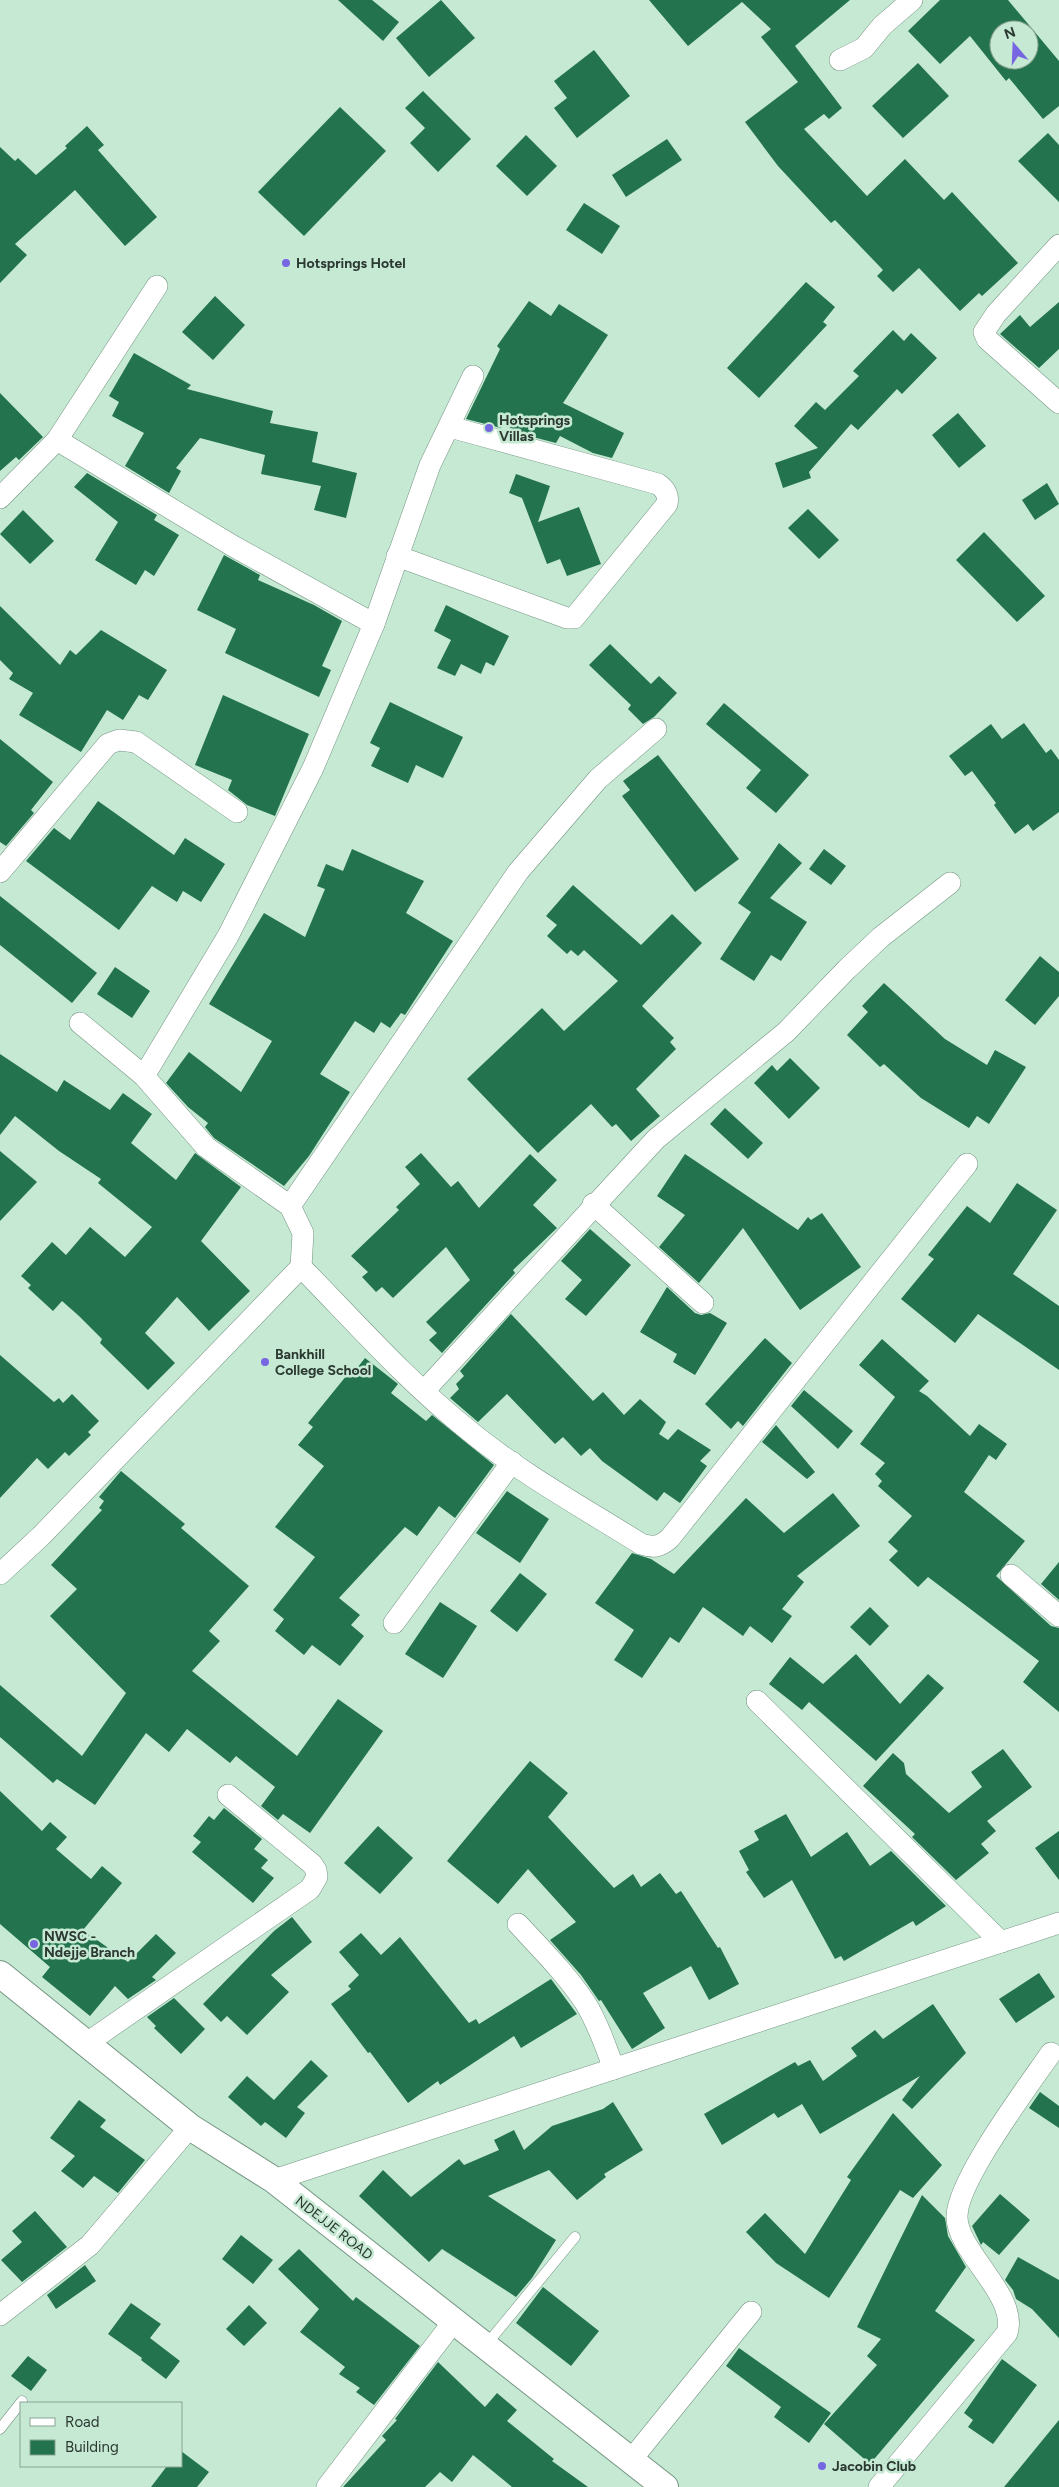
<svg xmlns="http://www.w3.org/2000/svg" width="1059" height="2487" font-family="Figtree,sans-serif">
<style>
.building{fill:#23734e;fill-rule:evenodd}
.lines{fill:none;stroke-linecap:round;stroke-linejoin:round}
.service-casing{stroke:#749582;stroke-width:11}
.minor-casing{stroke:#749582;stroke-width:22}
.tertiary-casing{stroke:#749582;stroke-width:28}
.service{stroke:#fff;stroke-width:10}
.minor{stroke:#fff;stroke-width:21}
.tertiary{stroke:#fff;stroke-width:26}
.poi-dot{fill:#7666e1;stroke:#c6e9d4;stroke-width:2}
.labels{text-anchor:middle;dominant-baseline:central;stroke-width:5;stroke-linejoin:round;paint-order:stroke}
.poi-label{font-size:14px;font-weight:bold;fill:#2b3931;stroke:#c6e9d4;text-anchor:start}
.street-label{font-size:14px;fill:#2b3931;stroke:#c6e9d4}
</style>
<rect width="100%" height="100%" fill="#c6e9d4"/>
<g class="building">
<polygon points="338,0 372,0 399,22 383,41"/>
<polygon points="441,0 475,38 429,77 396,38"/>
<polygon points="649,0 850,0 795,46 842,108 829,119 824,114 804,129 867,196 905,159 944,200 952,192 1018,263 982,296 979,293 960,311 919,268 893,292 877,276 883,270 835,220 831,223 778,166 745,122 798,82 761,37 771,29 742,2 688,46"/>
<path d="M940,0H1008L1059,61V106L1043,119L1009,78L1006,81L970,36L940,64L908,31ZM999,30H1029V60H999Z"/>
<polygon points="594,50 630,96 577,138 554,108 567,98 554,81"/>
<polygon points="918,63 949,96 903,138 872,106"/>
<polygon points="423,91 471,139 438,172 410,143 425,128 405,108"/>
<polygon points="340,107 386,151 304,236 258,192"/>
<polygon points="87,126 104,145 98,150 157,217 125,246 75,190 15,244 27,255 0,283 0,147 15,161 18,158 36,175 67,148 65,146"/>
<polygon points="1048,133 1059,145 1059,202 1018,161"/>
<polygon points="526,135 557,166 527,196 496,166"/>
<polygon points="667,139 682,160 626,197 612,175"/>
<polygon points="584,203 620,226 602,254 566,230"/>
<polygon points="806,282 835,307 823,322 827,325 759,398 727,368"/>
<polygon points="215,296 245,325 213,360 182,332"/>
<polygon points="529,301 551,316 559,304 608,335 563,403 624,433 612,458 593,453 560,436 556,443 525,435 503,424 501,428 466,419 500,349 497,346"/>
<polygon points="1059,302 1059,349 1039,368 1000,334 1020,315 1030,327"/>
<polygon points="893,330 904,341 911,333 937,358 902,394 897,389 858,430 851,424 809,472 811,478 783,488 775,463 818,448 794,426 816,402 825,410 859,376 853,371"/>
<polygon points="134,353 191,385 187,389 273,411 270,423 318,432 312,462 357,473 346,518 314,510 321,486 261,474 265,455 200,438 176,468 181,471 169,493 125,466 144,433 112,416 119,402 109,396"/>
<polygon points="0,393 43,437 19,460 16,457 0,471"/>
<polygon points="958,413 986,446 959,468 932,435"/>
<polygon points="87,473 157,515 154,520 179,535 154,576 145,570 136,585 95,560 118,522 74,487"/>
<polygon points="516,474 550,486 538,522 579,507 601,564 567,576 560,559 547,564 522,498 509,493"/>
<polygon points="1047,483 1059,504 1035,520 1022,500"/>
<polygon points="808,509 839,540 819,559 788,528"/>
<polygon points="23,510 54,541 30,564 0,534"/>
<polygon points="984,532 1045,596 1017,622 956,560"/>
<polygon points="224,555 260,575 258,580 314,605 342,621 322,666 331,670 319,697 225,653 236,629 197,610"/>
<polygon points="446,605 509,636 494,666 486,662 481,674 461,664 455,676 437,668 451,640 434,631"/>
<polygon points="0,606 60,665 70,650 76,655 101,630 167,670 148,700 139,695 123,720 107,710 81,752 19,715 33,693 9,679 13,673 0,660"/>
<polygon points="610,644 651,684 659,676 677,693 654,717 643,724 628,709 631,705 589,665"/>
<polygon points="223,695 309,734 275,816 247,805 228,790 232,780 195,765"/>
<polygon points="390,702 463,737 443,778 416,765 408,783 371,766 380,748 370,743"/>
<polygon points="724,703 809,775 776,813 746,788 761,770 706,724"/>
<polygon points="1024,723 1046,753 1051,749 1059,760 1059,812 1033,831 1028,824 1015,834 994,805 996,803 972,771 965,776 949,756 991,724 1002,739"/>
<polygon points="0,739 53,782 31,810 34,813 6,846 0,842"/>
<polygon points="658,755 739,859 695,892 622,796 630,790 623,781"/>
<polygon points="98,801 174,855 185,838 225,864 201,902 183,891 177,902 152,886 119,930 26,861 54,828 70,840"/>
<polygon points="779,843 802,863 770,898 807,922 781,961 771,955 754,981 720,959 751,912 738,903"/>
<polygon points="352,849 424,881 406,913 453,941 405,1015 401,1013 390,1028 381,1022 374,1033 355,1021 320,1074 350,1092 309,1156 284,1186 214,1138 205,1127 208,1123 188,1107 166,1083 189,1052 241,1092 272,1041 209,1004 264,913 305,937 325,889 317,886 326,864 343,871"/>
<polygon points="824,849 846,866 831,885 809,869"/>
<polygon points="573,885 641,945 672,914 702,943 642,1006 674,1038 670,1042 676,1049 636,1089 660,1116 631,1141 616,1124 612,1127 591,1104 538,1153 467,1079 542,1008 564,1031 618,981 584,950 578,956 571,950 567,954 547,936 557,925 546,916"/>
<polygon points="0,896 97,973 72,1003 0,945"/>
<polygon points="1040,956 1059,972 1059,996 1035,1025 1005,1000"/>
<polygon points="115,967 150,991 132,1018 97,994"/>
<polygon points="884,983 945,1039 987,1065 995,1050 1026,1067 989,1124 977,1116 969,1128 921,1098 884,1064 880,1067 847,1035 868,1012 862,1006"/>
<polygon points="0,1054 57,1092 64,1080 110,1110 123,1093 152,1114 131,1143 176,1180 195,1153 241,1187 201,1241 250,1291 209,1331 177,1297 145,1333 175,1363 148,1390 100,1343 102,1339 79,1316 62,1301 53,1311 28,1288 31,1285 21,1276 52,1242 66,1255 90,1227 125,1257 152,1227 98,1183 101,1179 59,1151 15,1116 0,1135"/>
<polygon points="790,1058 820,1088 789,1119 754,1083 772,1065 777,1071"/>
<polygon points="725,1108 763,1143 748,1159 710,1124"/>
<polygon points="0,1151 37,1182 0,1221"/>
<polygon points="421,1153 451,1187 458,1181 479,1208 530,1154 557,1180 533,1205 557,1228 513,1270 515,1273 442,1353 429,1340 437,1333 426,1322 470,1280 446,1247 393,1298 382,1287 376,1292 362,1277 368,1272 351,1256 399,1210 396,1207 420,1184 405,1167"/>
<polygon points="685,1154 798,1230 808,1217 811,1220 822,1213 861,1267 800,1310 743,1228 699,1283 659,1247 685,1215 657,1196"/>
<polygon points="1017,1183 1057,1210 1013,1274 1059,1306 1059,1370 978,1314 955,1343 901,1299 934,1259 928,1255 967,1206 990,1223"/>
<polygon points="590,1229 631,1265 586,1316 565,1299 582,1280 561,1261"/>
<polygon points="667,1287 695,1313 701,1315 710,1313 727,1323 695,1375 673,1362 677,1354 640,1332"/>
<polygon points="511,1314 593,1401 603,1392 624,1415 640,1399 666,1422 659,1434 668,1440 678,1429 711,1450 700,1461 707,1466 680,1503 664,1492 657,1501 602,1461 590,1448 581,1456 563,1437 555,1444 507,1394 478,1422 450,1398 459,1389 456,1384 464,1376 460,1371"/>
<polygon points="765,1338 792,1363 743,1426 738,1421 731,1429 705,1404"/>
<polygon points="882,1339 929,1381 919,1391 927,1396 970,1436 979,1424 1007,1444 996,1460 989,1455 964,1492 1025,1541 996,1576 1051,1626 1059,1628 1059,1712 1023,1682 1039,1661 928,1577 918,1587 889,1560 898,1551 888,1542 912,1516 878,1486 882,1481 875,1474 885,1463 860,1444 895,1397 859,1365"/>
<polygon points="0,1355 54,1402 59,1398 63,1403 72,1394 99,1421 88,1432 91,1435 69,1456 65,1452 48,1469 37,1458 0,1498"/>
<polygon points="365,1358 398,1384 391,1393 426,1421 432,1415 494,1465 455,1518 439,1506 417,1536 405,1527 339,1598 360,1615 351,1625 364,1636 340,1666 312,1645 304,1655 275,1631 284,1619 273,1610 315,1557 275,1527 324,1466 298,1445 313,1427 308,1423 347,1375 350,1377"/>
<polygon points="804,1390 853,1431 838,1449 791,1406"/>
<polygon points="776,1425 815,1472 807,1479 762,1442"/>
<polygon points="121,1471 185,1524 181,1528 249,1586 209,1631 220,1641 192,1671 297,1756 338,1699 383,1731 310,1833 283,1814 278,1820 261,1806 275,1787 236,1756 230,1763 187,1729 169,1752 146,1733 95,1805 57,1779 53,1783 0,1737 0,1685 82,1756 126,1693 50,1616 77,1589 51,1565 102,1510 99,1508 104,1501 99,1497"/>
<polygon points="507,1491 549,1519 520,1563 476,1533"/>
<polygon points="833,1493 860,1526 797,1576 804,1582 782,1609 792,1616 772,1643 750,1626 743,1636 703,1607 679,1643 670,1637 642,1678 614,1660 634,1630 595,1603 632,1553 651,1559 674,1574 746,1498 784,1533"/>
<polygon points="1059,1562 1059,1600 1041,1584"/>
<polygon points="520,1573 547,1594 517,1632 490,1611"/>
<polygon points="440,1602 477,1626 443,1678 405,1654"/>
<polygon points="870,1607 889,1626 870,1646 850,1627"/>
<polygon points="856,1654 900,1704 928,1674 944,1688 876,1761 809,1702 802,1710 769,1684 790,1657 823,1684"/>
<polygon points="1003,1749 1032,1787 987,1821 996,1831 981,1844 989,1853 956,1880 912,1837 915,1834 863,1786 893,1753 904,1763 906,1774 949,1813 982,1787 971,1772"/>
<polygon points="530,1761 568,1793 548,1817 614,1888 633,1874 641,1887 660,1873 676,1894 681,1891 718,1948 720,1947 739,1984 709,2000 691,1966 643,1993 665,2028 632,2049 601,2000 599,2001 581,1975 550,1940 576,1922 528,1869 498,1904 447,1861"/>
<polygon points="0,1791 42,1831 50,1822 67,1837 56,1849 91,1879 102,1866 122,1883 83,1930 128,1962 156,1934 176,1953 152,1977 156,1980 128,1999 115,1986 90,2016 42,1977 50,1967 0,1924"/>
<polygon points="224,1808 262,1839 254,1849 268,1860 261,1868 274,1878 253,1903 192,1852 201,1842 193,1836 209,1816 214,1820"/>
<polygon points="786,1814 811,1857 847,1832 870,1866 891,1851 946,1906 916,1926 913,1921 844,1961 841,1956 835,1959 792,1880 764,1898 746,1872 749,1870 739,1851 759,1840 754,1831"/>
<polygon points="378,1826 413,1858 380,1894 344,1863"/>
<polygon points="1059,1831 1059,1880 1035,1848"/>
<polygon points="292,1917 312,1942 271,1975 289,1992 247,2035 227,2016 221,2022 203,2004 274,1931"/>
<polygon points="361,1933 381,1955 400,1937 469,2023 476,2019 479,2024 551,1979 577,2014 521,2048 514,2036 440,2085 438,2081 408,2103 370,2052 368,2053 331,2004 351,1989 348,1986 359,1975 339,1952"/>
<polygon points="1039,1973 1055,1997 1016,2023 999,1999"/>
<polygon points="174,1998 205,2029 181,2054 154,2028 156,2026 147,2017"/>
<polygon points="933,2004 966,2053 912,2109 902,2100 920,2076 820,2134 802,2104 778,2118 774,2113 722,2145 704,2114 795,2062 798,2066 810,2060 823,2081 857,2056 851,2048 875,2030 883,2039"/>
<polygon points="311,2060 328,2076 297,2107 305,2113 286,2138 265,2122 261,2126 228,2097 247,2076 274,2100"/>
<polygon points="1040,2092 1059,2106 1059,2128 1029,2108"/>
<polygon points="79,2100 106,2120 100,2127 145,2160 118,2193 94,2176 83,2188 61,2171 75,2156 50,2138"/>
<polygon points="613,2102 643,2150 604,2174 606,2177 577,2200 549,2170 488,2196 556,2240 532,2278 516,2297 442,2249 429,2262 359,2196 383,2170 411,2197 459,2159 464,2165 499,2150 494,2140 514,2130 524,2150 552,2126 603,2109"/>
<polygon points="893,2113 942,2165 913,2198 900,2190 829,2298 776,2263 746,2232 765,2213 805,2254 851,2180 847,2177"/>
<polygon points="1000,2194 1030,2220 999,2255 983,2242 981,2245 972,2226"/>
<polygon points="922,2195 945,2218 948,2236 966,2267 935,2311 975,2340 870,2464 824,2424 877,2365 867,2356 881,2339 857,2327"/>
<polygon points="35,2211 67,2247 22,2282 1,2260 22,2242 12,2231"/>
<polygon points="241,2235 273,2260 253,2284 222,2259"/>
<polygon points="299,2249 353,2301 356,2297 420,2346 374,2405 356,2392 360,2388 339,2374 345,2367 300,2332 319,2309 278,2269"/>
<polygon points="1018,2257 1059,2280 1059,2338 1032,2309 1016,2299 1013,2290 1005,2280"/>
<polygon points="85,2265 96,2281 56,2309 47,2295"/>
<polygon points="543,2287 599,2331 571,2366 516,2323"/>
<polygon points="131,2303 161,2324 150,2338 180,2361 166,2379 141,2360 142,2358 108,2334"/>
<polygon points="249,2305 267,2323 244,2346 226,2329"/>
<polygon points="739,2348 831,2413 809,2443 774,2417 781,2407 726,2366"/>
<polygon points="28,2356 47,2370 31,2391 11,2376"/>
<polygon points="1002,2359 1037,2385 993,2444 968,2427 973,2420 964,2413"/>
<polygon points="438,2362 485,2407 497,2393 517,2410 507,2421 554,2459 552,2461 588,2487 512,2487 473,2455 452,2482 440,2472 425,2487 343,2487 386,2440 382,2436 397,2420 395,2419"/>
<polygon points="1059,2420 1059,2487 1004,2487"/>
<polygon points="181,2451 209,2472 197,2487 151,2487 167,2466 181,2466"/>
</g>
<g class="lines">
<defs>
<g id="service">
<polyline points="486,2345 575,2237"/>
<polyline points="0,2429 22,2401"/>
</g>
<g id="minor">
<polyline points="840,60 864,48 882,26 912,0"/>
<polyline points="1059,245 996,314 984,332 987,339 1059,403"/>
<polyline points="57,440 233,546 374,624"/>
<polyline points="0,498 57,440 157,286"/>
<path d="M397,556L567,618H574L667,504C669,495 665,489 658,484L450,427"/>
<polyline points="0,872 108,744 119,740 136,742 237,812"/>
<polyline points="144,1076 228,936 313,768 374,624 430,465 473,376"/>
<polyline points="593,1204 703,1303"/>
<polyline points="290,1206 518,872 598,779 656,729"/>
<path d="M301,1267C355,1322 407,1381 467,1429C520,1473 582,1507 641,1544C654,1548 660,1547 670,1538L967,1164"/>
<polyline points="424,1391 656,1139 786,1032 847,969 881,937 950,883"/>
<polyline points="0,1574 41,1536 301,1267 303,1233 290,1206 206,1147 144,1076 80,1023"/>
<polyline points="1011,1575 1059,1616"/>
<polyline points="394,1623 512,1462"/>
<polyline points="757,1701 1001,1942"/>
<path d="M518,1924C542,1950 567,1975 586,2004C598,2024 606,2047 614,2069"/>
<polyline points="87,2043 310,1889 317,1877 316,1870 312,1864 228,1795"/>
<polyline points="274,2180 1059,1923"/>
<polyline points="0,2315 90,2245 190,2127"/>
<polyline points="631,2460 751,2312"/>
<polyline points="327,2487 454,2321"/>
<path d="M879,2487L1007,2333C1019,2296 957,2252 957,2217C956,2182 1029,2085 1051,2053"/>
</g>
<polyline id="tertiary" points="0,1974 190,2127 274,2180 665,2487"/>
</defs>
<use href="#service" class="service-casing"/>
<use href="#minor" class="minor-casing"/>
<use href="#tertiary" class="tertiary-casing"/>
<use href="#service" class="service"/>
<use href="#minor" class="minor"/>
<use href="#tertiary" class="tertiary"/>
</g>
<g class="poi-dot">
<circle cx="286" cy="263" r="5"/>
<circle cx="489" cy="428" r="5"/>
<circle cx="265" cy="1362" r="5"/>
<circle cx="34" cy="1944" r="5"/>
<circle cx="822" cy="2466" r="5"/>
</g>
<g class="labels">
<g class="poi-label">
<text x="296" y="263">Hotsprings Hotel</text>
<text x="499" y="420">Hotsprings<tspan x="499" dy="16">Villas</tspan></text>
<text x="275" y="1354">Bankhill<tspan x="275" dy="16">College School</tspan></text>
<text x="44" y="1936">NWSC -<tspan x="44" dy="16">Ndejje Branch</tspan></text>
<text x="832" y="2466">Jacobin Club</text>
</g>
<g class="street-label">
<text transform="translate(334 2228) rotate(38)">NDEJJE ROAD</text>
</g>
</g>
<rect x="20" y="2402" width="162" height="65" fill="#c6e9d4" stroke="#88a393"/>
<rect x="30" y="2418" width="25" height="8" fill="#ffffff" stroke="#88a393"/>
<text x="65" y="2427" font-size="15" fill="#2b3931">Road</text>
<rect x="30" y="2440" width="25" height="15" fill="#23734e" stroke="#88a393"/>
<text x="65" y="2452" font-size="15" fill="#2b3931">Building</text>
<g transform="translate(1014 45) rotate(341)"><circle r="24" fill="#c6e9d4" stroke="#88a393"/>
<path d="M0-4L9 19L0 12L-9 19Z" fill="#7666e1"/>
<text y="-8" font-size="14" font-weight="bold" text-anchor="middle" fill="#2b3931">N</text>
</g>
</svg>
